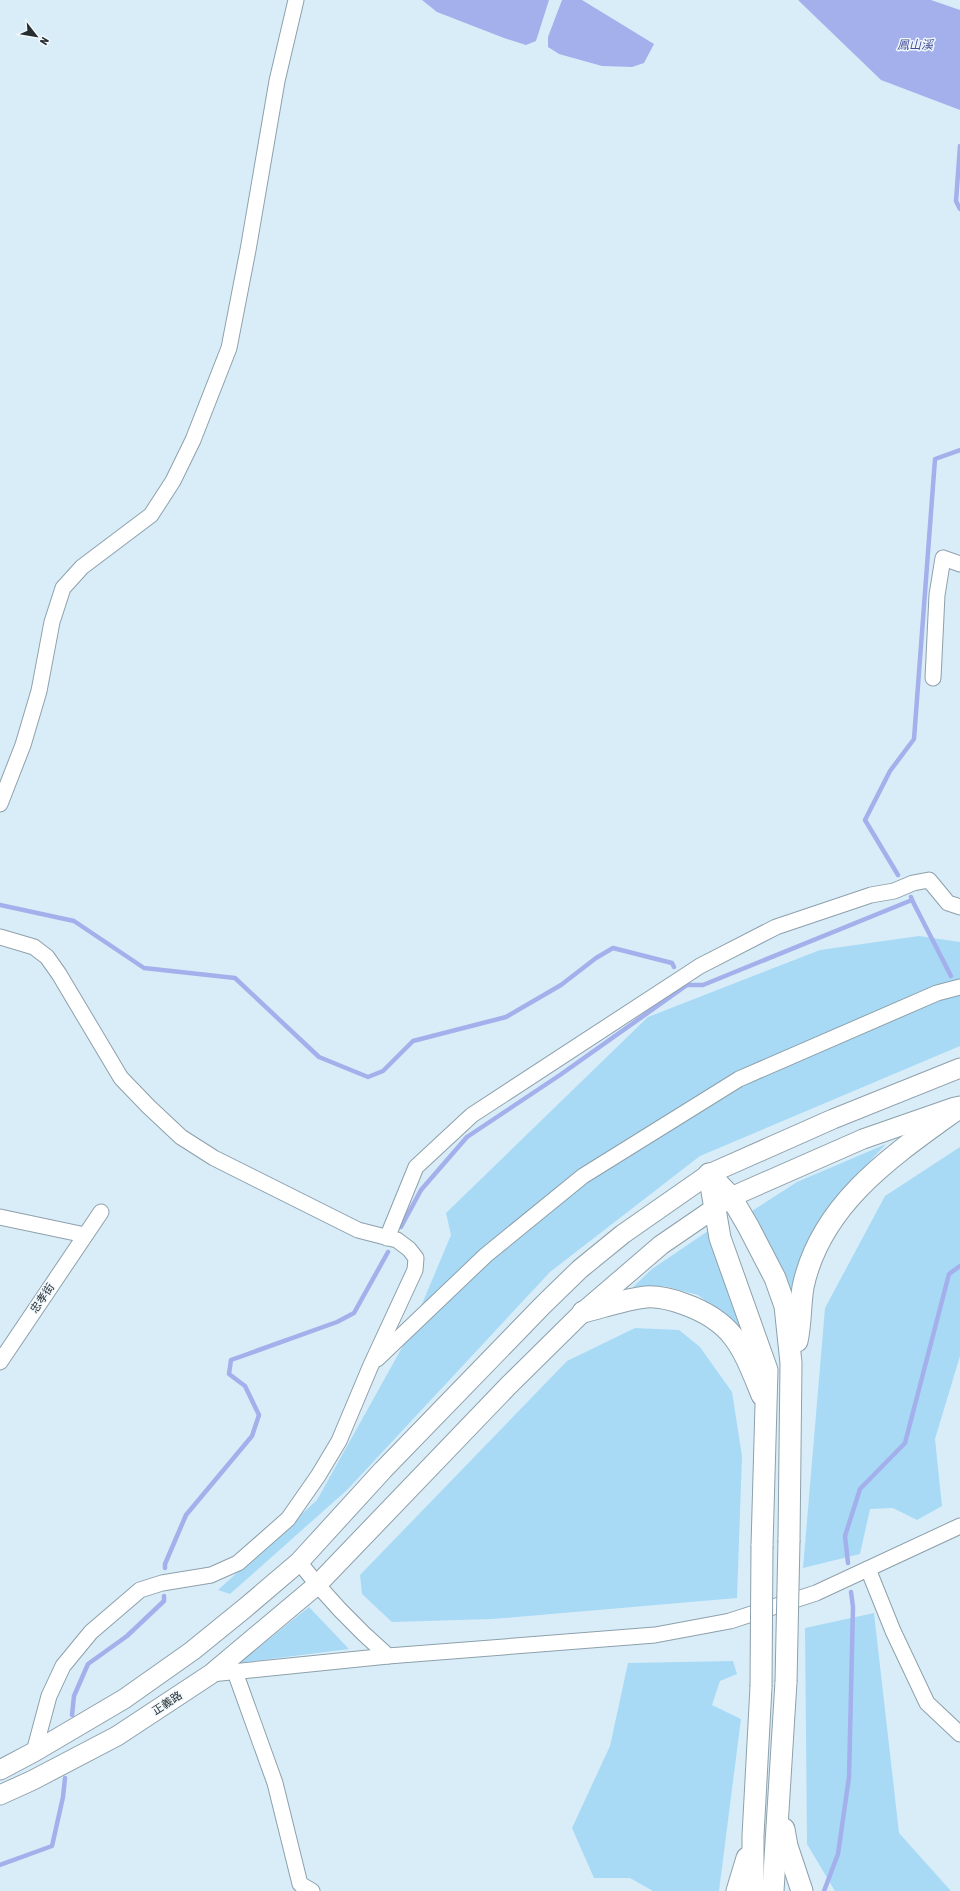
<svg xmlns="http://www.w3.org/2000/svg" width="960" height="1891" font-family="'Asap Condensed','Noto Sans TC',sans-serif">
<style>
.green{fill:#a8daf6}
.water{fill:#a3b0eb}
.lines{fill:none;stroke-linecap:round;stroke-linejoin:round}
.stream{stroke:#a3b0eb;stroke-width:4.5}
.minor-casing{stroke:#8da0ab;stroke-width:17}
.major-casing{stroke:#8da0ab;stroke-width:21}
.highway-casing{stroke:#8da0ab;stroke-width:23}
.minor{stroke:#fff;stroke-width:15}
.major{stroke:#fff;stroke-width:19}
.highway{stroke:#fff;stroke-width:21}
.highway-bridge-casing{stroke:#8da0ab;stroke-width:23;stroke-linecap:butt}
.highway-bridge{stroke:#fff;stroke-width:21}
.labels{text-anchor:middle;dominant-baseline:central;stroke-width:3;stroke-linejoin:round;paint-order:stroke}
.street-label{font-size:11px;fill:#262e32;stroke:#f0f8fd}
.water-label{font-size:12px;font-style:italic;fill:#444e96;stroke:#f0f8fd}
</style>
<rect width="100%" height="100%" fill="#d9edf9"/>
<g class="green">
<polygon points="919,936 960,942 960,1046 700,1156 550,1272 347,1490 230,1594 218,1590 317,1500 409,1335 451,1235 446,1213 648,1017 820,950"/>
<path d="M886,1144C842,1191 808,1227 790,1291L749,1213L797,1182Z"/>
<polygon points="960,1147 960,1356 935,1439 942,1506 917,1520 893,1508 870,1509 860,1554 803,1568 825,1308 885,1196"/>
<polygon points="708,1231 755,1354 732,1321 698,1295 664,1286 633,1287 652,1269"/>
<polygon points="635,1328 679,1330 700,1347 732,1392 742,1456 737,1598 492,1619 392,1622 362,1594 360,1575 567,1361"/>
<polygon points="309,1607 349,1649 239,1663"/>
<polygon points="874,1613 899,1833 951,1891 835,1891 807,1844 805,1628"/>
<polygon points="733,1661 737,1674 720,1681 712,1705 741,1719 719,1891 653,1891 630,1878 594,1878 572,1828 610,1746 628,1663"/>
</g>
<g class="water">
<polygon points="422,0 549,0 536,41 526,45 504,38 437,12"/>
<polygon points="562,0 582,0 654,44 644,63 632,67 602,66 559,54 548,47 548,37"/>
<polygon points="798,0 931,0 960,10 960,110 881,80"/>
</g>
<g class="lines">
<g class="stream">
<polyline points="960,146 956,201 960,209"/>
<polyline points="898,875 865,820 890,771 914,739 935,459 960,450"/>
<polyline points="912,900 951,976"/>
<polyline points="0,905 74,921 144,968 235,978 319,1057 368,1077 383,1071 413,1041 506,1017 561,985 596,958 613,948 672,963 674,967"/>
<polyline points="686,985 703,985 912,900 911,897"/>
<polyline points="401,1227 421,1190 467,1137 560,1075 687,985"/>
<polyline points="848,1563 845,1536 860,1489 905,1443 949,1274 960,1266"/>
<polyline points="165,1568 165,1564 186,1515 252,1436 259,1415 245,1386 229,1374 231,1360 337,1322 354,1313 388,1252"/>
<polyline points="72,1715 74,1696 88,1664 127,1636 164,1601 164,1596"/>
<polyline points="0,1865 52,1846 63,1797 65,1778"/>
<polyline points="824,1891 838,1854 849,1777 853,1607 851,1592"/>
</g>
<defs>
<g id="minor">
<polyline points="933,678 937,595 943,558 960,564"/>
<polyline points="0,804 23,745 39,691 52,622 63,588 82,567 151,515 173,481 193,440 229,348 248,250 277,81 296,0"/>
<polyline points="0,937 34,947 47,957 59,974 121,1078 149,1107 181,1137 214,1158 358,1230 397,1240 409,1249 416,1258 415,1270 371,1365 339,1441 318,1476 288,1519 238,1563 211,1575 162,1583 140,1590 91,1632 63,1666 49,1696 34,1752"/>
<polyline points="0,1217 85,1235"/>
<polyline points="387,1238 416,1167 472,1115 700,966 776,927 871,895 894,891 913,883 929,880 948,903 960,907"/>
<polyline points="377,1359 486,1255 583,1176 739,1079 937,993 960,987"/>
<polyline points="0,1362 101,1212"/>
<path d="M299,1562C326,1597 355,1627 388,1656"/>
<polyline points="868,1569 893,1631 927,1703 960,1734"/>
<polyline points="235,1672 275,1783 300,1884 312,1891"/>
<polyline points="211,1674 388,1656 655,1635 730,1621 816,1593 960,1526"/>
</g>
<g id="major">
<polyline points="0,1770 34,1752 124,1699 192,1651 245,1608 299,1562 383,1470 543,1305 580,1269 623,1234 709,1174 833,1119 960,1068"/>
<polyline points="0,1795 33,1780 117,1736 211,1674 317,1585 508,1386 583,1312 661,1245 731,1197 863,1139 955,1107"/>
</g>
<g id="highway">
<polyline points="709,1174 731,1197 748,1226 775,1278 785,1306 791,1363 789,1540"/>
<polyline points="709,1174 720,1238 767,1370 762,1546"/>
<path d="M583,1312C603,1307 626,1299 646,1297C658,1296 673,1300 684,1304C735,1322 743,1349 762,1395"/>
<path d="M797,1341C801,1324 800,1305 803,1287C821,1202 895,1154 960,1107"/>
<polyline points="784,1829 787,1846 802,1891"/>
<polyline points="737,1891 747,1858"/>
<polyline points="753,1891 753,1836 761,1687"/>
<polyline points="773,1891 786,1682"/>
</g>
</defs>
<use href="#minor" class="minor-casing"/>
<use href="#major" class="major-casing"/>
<use href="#highway" class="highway-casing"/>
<use href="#minor" class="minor"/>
<use href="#major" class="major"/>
<use href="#highway" class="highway"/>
<defs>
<g id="highway-bridge">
<polyline points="786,1682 789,1540"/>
<polyline points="761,1687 762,1546"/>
</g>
</defs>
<use href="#highway-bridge" class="highway-bridge-casing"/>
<use href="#highway-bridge" class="highway-bridge"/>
</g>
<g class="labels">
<g class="street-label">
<text transform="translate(42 1298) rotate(-56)">忠孝街</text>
<text transform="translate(167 1703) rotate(-33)">正義路</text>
</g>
<g class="water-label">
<text x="915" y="45">鳳山溪</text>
</g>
</g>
<g transform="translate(36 36) rotate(121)" stroke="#f0f8fd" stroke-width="3" paint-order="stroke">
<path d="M0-3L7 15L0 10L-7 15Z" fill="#262e32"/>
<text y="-6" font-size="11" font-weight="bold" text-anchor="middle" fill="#262e32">N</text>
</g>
</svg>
